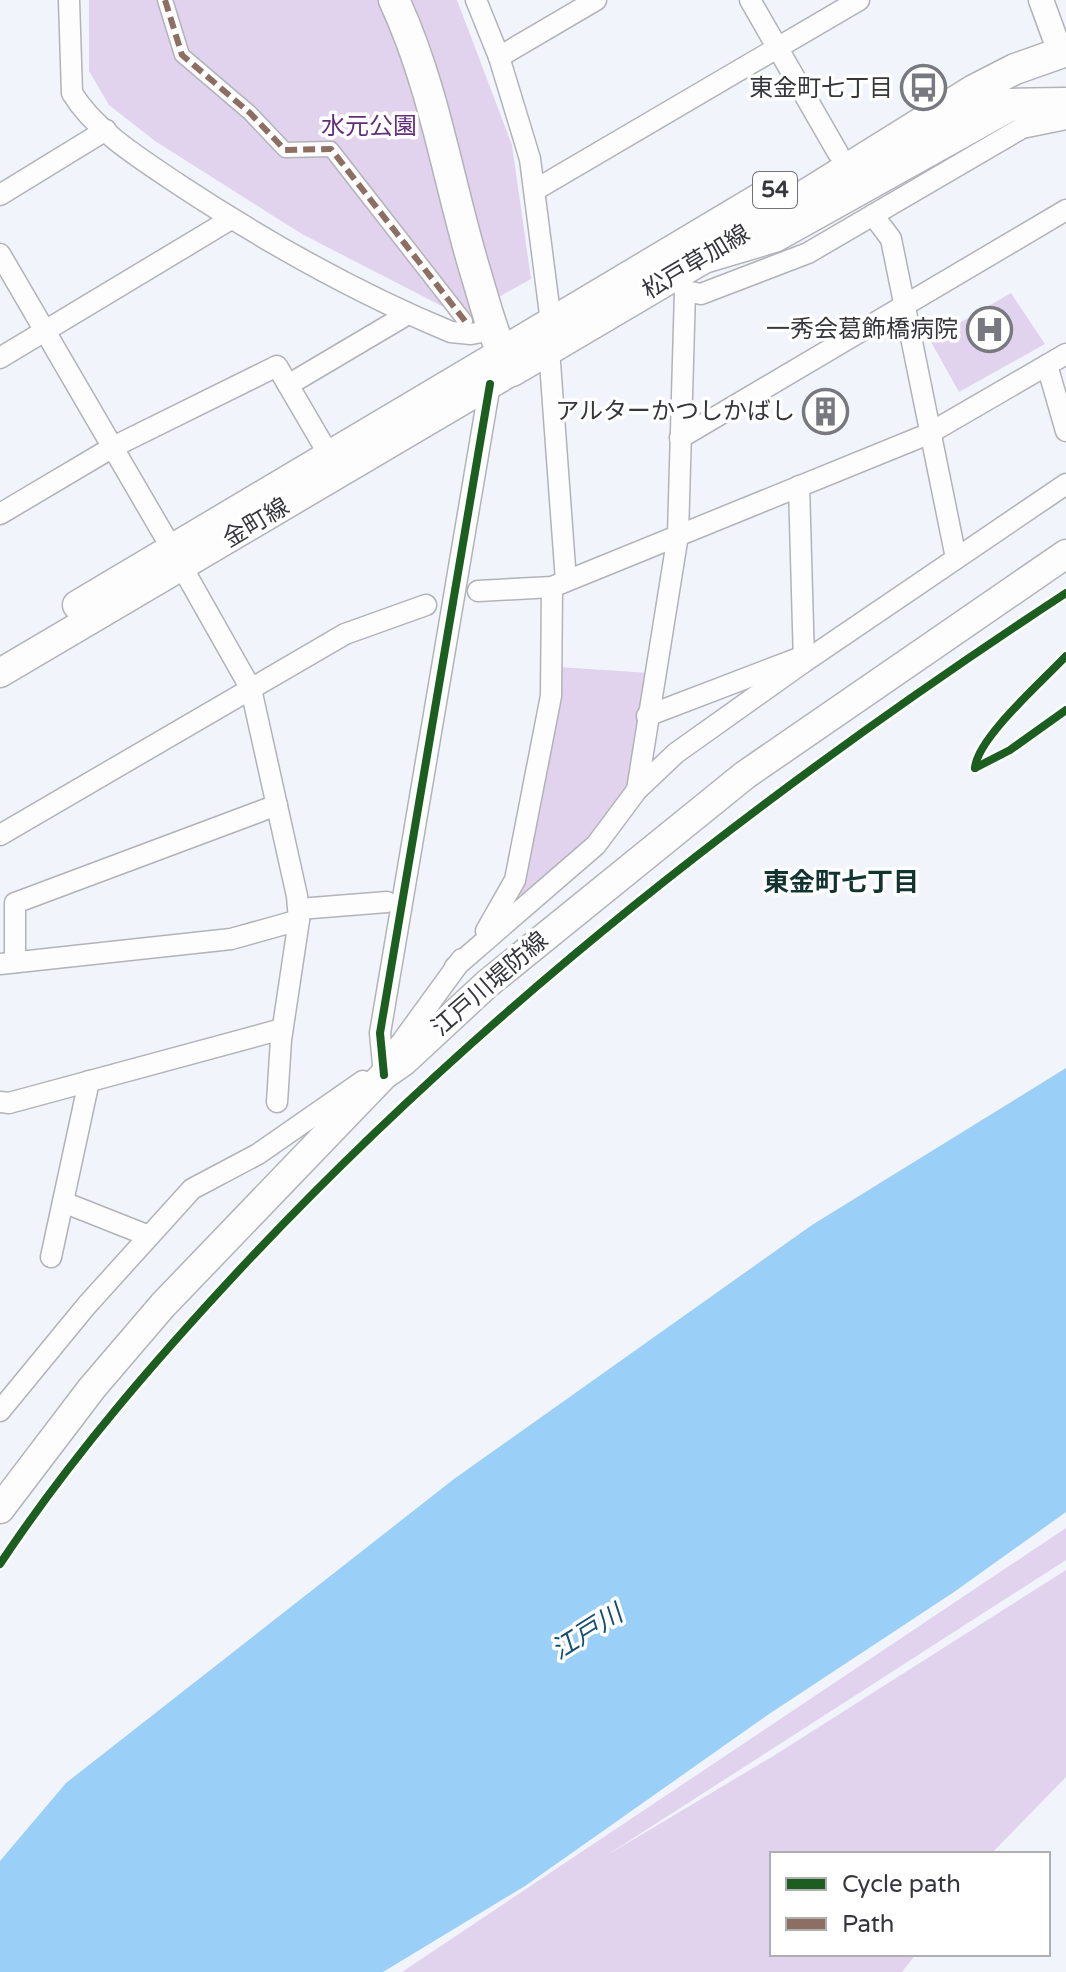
<svg xmlns="http://www.w3.org/2000/svg" width="1066" height="1972" font-family="'Varela Round','Noto Sans JP',sans-serif">
<style>
.green{fill:#e1d2ee}
.water{fill:#9acff7}
.lines{fill:none;stroke-linecap:round;stroke-linejoin:round}
.pedestrian-casing{stroke:#b2b3b8;stroke-width:17}
.minor-casing{stroke:#b2b3b8;stroke-width:23}
.tertiary-casing{stroke:#b2b3b8;stroke-width:27}
.secondary-casing{stroke:#b2b3b8;stroke-width:31}
.primary-casing{stroke:#b2b3b8;stroke-width:33}
.trunk-casing{stroke:#b2b3b8;stroke-width:35}
.pedestrian{stroke:#fdfdfe;stroke-width:14}
.minor{stroke:#fdfdfe;stroke-width:20}
.tertiary{stroke:#fdfdfe;stroke-width:24}
.secondary{stroke:#fdfdfe;stroke-width:28}
.primary{stroke:#fdfdfe;stroke-width:30}
.trunk{stroke:#fdfdfe;stroke-width:32}
.quiet{stroke:#8d6e63;stroke-width:6;stroke-dasharray:12 6;stroke-linecap:butt}
.cycleway-casing{stroke:#fff;stroke-width:13}
.cycleway{stroke:#1b5e20;stroke-width:8}
.labels{text-anchor:middle;dominant-baseline:central;stroke-width:7;stroke-linejoin:round;paint-order:stroke}
.shield{fill:#fff;stroke:#727377;stroke-width:2}
.shield-label{font-size:22px;font-weight:bold;fill:#36373d}
.poi-label{font-size:24px;fill:#36373d;stroke:#fff;text-anchor:end}
.park-label{font-size:24px;fill:#642e7f;stroke:#fff}
.street-label{font-size:24px;fill:#36373d;stroke:#fff}
.neighbourhood-label{font-size:26px;font-weight:bold;fill:#123431;stroke:#fff}
.water-label{font-size:26px;font-style:italic;fill:#174f73;stroke:#fff}
</style>
<rect width="100%" height="100%" fill="#f2f4fb"/>
<g class="green">
<polygon points="89,0 457,0 512,145 531,279 463,317 302,234 155,141 109,105 89,71"/>
<polygon points="1011,293 1045,344 959,392 930,340"/>
<polygon points="558,667 650,673 632,787 596,838 524,900 518,890"/>
<polygon points="1066,1528 1066,1560 604,1857 775,1755 1066,1570 1066,1777 991,1854 772,1854 772,1954 916,1954 902,1972 402,1972"/>
</g>
<polygon class="water" points="1066,1068 1066,1512 954,1592 769,1714 525,1886 383,1972 0,1972 0,1861 66,1783 454,1479 812,1225"/>
<g class="lines">
<defs>
<polyline id="pedestrian" points="165,0 182,55 250,113 285,150 331,149 465,321"/>
<g id="minor">
<path d="M69,0L72,93C95,131 141,159 178,184C266,242 354,292 451,332L471,334L493,330"/>
<polyline points="476,0 499,57 596,0"/>
<polyline points="750,0 838,153"/>
<polyline points="499,57 530,159 551,322"/>
<polyline points="535,190 859,0"/>
<polyline points="0,195 106,130"/>
<polyline points="873,215 891,239 956,558"/>
<polyline points="0,254 172,549"/>
<polyline points="685,291 701,294 808,253 1022,128 1066,119"/>
<polyline points="549,349 566,581"/>
<polyline points="0,358 231,219"/>
<polyline points="1047,365 1066,431"/>
<polyline points="288,385 408,314"/>
<polyline points="680,438 1066,210"/>
<polyline points="0,514 113,447 277,366 329,455"/>
<polyline points="182,567 251,689 297,896 299,920 281,1040 277,1102"/>
<polyline points="478,591 552,587 928,434 1066,354"/>
<polyline points="804,662 1066,484"/>
<polyline points="647,716 796,659"/>
<polyline points="637,790 678,535 685,291 676,274"/>
<polyline points="0,835 345,634 426,605"/>
<polyline points="299,909 387,902"/>
<polyline points="486,931 515,880 551,696 552,587"/>
<polyline points="15,962 15,903 277,805"/>
<polyline points="0,964 231,939 299,920"/>
<polyline points="455,967 596,845 637,790 676,753 804,662 799,486"/>
<polyline points="386,1071 398,1047 462,959"/>
<polyline points="384,1075 380,1033 490,384"/>
<polyline points="0,1102 9,1103 282,1029"/>
<polyline points="63,1202 149,1236"/>
<polyline points="51,1257 89,1081"/>
<polyline points="0,1411 87,1305 192,1189 258,1154 363,1081"/>
</g>
<polyline id="tertiary" points="1041,0 1060,52"/>
<g id="secondary">
<polyline points="77,605 501,353"/>
<polyline points="0,673 512,371"/>
<polyline points="0,1509 92,1388 163,1305 384,1075 404,1061 487,984 745,775 1066,554"/>
</g>
<g id="primary">
<path d="M394,0C435,88 448,182 476,274C486,307 494,341 512,371L707,256L974,90L1015,69L1066,51"/>
<polyline points="501,353 774,190"/>
</g>
<polyline id="trunk" points="707,256 774,236 1009,105 1066,104"/>
</defs>
<use href="#pedestrian" class="pedestrian-casing"/>
<use href="#minor" class="minor-casing"/>
<use href="#tertiary" class="tertiary-casing"/>
<use href="#secondary" class="secondary-casing"/>
<use href="#primary" class="primary-casing"/>
<use href="#trunk" class="trunk-casing"/>
<use href="#pedestrian" class="pedestrian"/>
<use href="#minor" class="minor"/>
<use href="#tertiary" class="tertiary"/>
<use href="#secondary" class="secondary"/>
<use href="#primary" class="primary"/>
<use href="#trunk" class="trunk"/>
<polyline class="quiet" points="165,0 182,55 250,113 285,150 331,149 465,321"/>
<defs>
<g id="cycleway">
<path d="M975,768C977,738 1044,680 1066,656"/>
<polyline points="975,768 1010,750 1066,710"/>
<polyline points="384,1075 380,1033 490,384"/>
<path d="M0,1564C71,1457 157,1358 244,1265C488,1005 769,788 1066,593"/>
</g>
</defs>
<use href="#cycleway" class="cycleway-casing"/>
<use href="#cycleway" class="cycleway"/>
</g>
<defs>
<symbol id="bus-ring" viewBox="-11 -11 22 22"><circle r="9.5" fill="#fff" stroke="#787980" stroke-width="1.5"/><path d="M-5-6H5V4H4V6H2V4H-2V6H-4V4H-5ZM-3.5-4V0h7V-4ZM-3.5 1.2v1.5H-2V1.2ZM2 1.2v1.5H3.5V1.2Z" fill="#787980"/></symbol>
<symbol id="hospital-ring" viewBox="-11 -11 22 22"><circle r="9.5" fill="#fff" stroke="#787980" stroke-width="1.5"/><path d="M-5-5h3v3.5h4V-5h3V5h-3V1.5h-4V5h-3Z" fill="#787980"/></symbol>
<symbol id="building-ring" viewBox="-11 -11 22 22"><circle r="9.5" fill="#fff" stroke="#787980" stroke-width="1.5"/><path d="M-4-6H4V6H1V3H-1V6H-4ZM-2.5-4.3h1.7v1.8h-1.7ZM.8-4.3h1.7v1.8H.8ZM-2.5-1h1.7V.8h-1.7ZM.8-1h1.7V.8H.8Z" fill="#787980"/></symbol>
</defs>
<g fill-rule="evenodd">
<use href="#bus-ring" x="898" y="62" width="51" height="51"/>
<use href="#hospital-ring" x="964" y="304" width="51" height="51"/>
<use href="#building-ring" x="800" y="386" width="51" height="51"/>
</g>
<g class="labels">
<rect class="shield" x="753" y="172" width="44" height="36" rx="6"/>
<g class="shield-label">
<text x="775" y="190">54</text>
</g>
<g class="poi-label">
<text x="893" y="88">東金町七丁目</text>
<text x="958" y="329">一秀会葛飾橋病院</text>
<text x="795" y="411">アルターかつしかばし</text>
</g>
<g class="park-label">
<text x="369" y="126">水元公園</text>
</g>
<g class="street-label">
<text transform="translate(696 262) rotate(-31)">松戸草加線</text>
<text transform="translate(256 523) rotate(-31)">金町線</text>
<text transform="translate(490 984) rotate(-41)">江戸川堤防線</text>
</g>
<g class="neighbourhood-label">
<text x="841" y="882">東金町七丁目</text>
</g>
<g class="water-label">
<text transform="translate(587 1632) rotate(-32)">江戸川</text>
</g>
</g>
<rect x="770" y="1852" width="280" height="104" fill="#ffffff" stroke="#afafb1" stroke-width="2"/>
<rect x="786" y="1878" width="40" height="12" fill="#1b5e20" stroke="#afafb1" stroke-width="2"/>
<text x="842" y="1892" font-size="24" fill="#36373d">Cycle path</text>
<rect x="786" y="1918" width="40" height="12" fill="#8d6e63" stroke="#afafb1" stroke-width="2"/>
<text x="842" y="1932" font-size="24" fill="#36373d">Path</text>
</svg>
